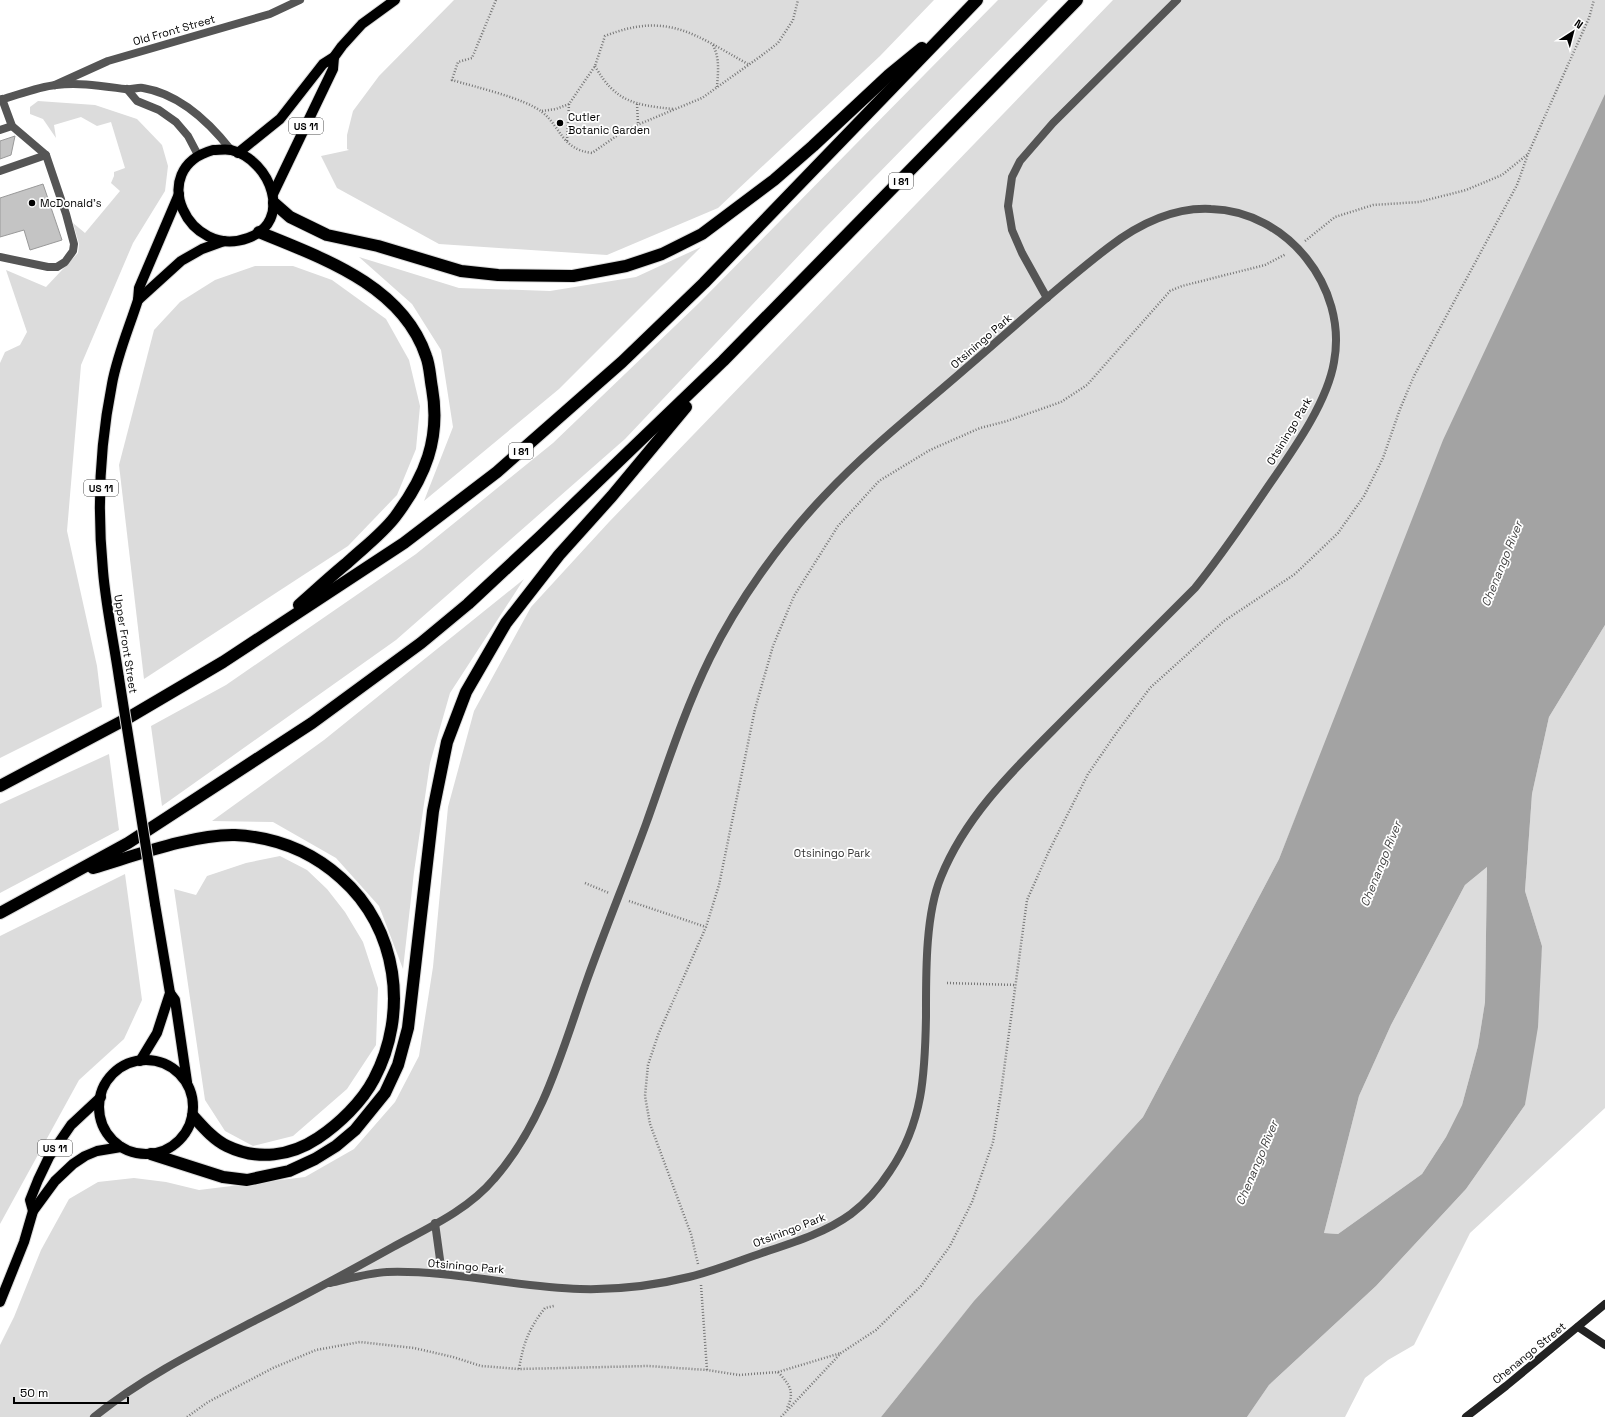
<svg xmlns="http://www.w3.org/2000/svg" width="1605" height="1417" font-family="'Space Grotesk',sans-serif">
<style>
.green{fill:#dcdcdc}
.water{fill:#a3a3a3;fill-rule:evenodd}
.building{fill:#c4c4c4;stroke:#999}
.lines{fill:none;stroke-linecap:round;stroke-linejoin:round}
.primary-casing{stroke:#dbdbdb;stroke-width:12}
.highway-casing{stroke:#dbdbdb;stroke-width:14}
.path{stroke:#777;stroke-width:2.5;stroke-dasharray:1 2;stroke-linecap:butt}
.lane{stroke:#555;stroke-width:8}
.street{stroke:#555;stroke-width:8}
.secondary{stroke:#222;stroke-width:8}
.primary{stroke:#000;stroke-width:10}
.highway{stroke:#000;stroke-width:12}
.primary-bridge-casing{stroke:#dbdbdb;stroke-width:12;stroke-linecap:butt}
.primary-bridge{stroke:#000;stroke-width:10}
.poi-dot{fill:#000;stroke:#fff;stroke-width:1.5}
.labels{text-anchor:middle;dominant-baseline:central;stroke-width:3.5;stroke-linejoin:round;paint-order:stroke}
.shield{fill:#fff;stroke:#4c4c4c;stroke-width:1}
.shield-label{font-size:10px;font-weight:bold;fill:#000}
.street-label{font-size:11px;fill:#000;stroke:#fff}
.poi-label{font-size:11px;fill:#000;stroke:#fff;text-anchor:start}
.park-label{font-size:11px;fill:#333;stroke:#fff}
.water-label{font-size:12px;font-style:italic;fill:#444;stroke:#fff}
</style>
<rect width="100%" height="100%" fill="#fff"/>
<g class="green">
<polygon points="454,0 934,0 880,56 718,208 607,255 439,244 337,188 321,156 349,150 347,149 347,135 353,111 379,76"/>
<polygon points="998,0 1048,0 823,230 625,439 396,640 162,806 151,726 226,685 416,554 553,443 699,303"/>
<polygon points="1113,0 1605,0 1605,105 1311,779 1279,859 1143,1117 963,1315 881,1417 0,1417 0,1345 14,1317 41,1250 69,1199 98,1182 134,1178 166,1182 199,1190 305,1177 354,1149 395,1102 419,1056 433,967 448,807 474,711 531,607 609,522"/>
<polygon points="38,101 95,105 137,119 162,145 168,166 165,191 133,243 81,365 67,531 97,666 102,707 0,758 0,363 5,352 20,345 27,332 6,270 46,287 78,253 79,244 73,223 85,233 120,191 111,183 114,176 114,172 125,168 111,122 97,126 81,117 54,125 56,138 43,119 30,114 30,107"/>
<polygon points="701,247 559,389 424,501 453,427 441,350 412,304 359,257 459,288 550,291 636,277"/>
<polygon points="255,266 293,266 332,280 386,319 409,360 420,406 416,449 397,495 348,546 144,679 119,465 154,330 180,302 215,280"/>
<polygon points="524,579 450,693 430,763 414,872 403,969 379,906 336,858 273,822 212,821 324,740"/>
<polygon points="1605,625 1605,1108 1470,1233 1414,1345 1388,1360 1365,1378 1345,1417 1247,1417 1269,1385 1376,1286 1466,1189 1525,1105 1542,946 1525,891 1532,794 1549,717"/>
<polygon points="109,754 119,830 0,893 0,804"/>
<polygon points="280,856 307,870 327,889 345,912 363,942 378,988 376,1045 347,1089 293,1136 253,1146 225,1131 205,1100 174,889 196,895 207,876 246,863"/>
<polygon points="1487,867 1485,1002 1478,1046 1462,1105 1446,1137 1422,1174 1338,1234 1324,1233 1359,1096 1391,1025 1465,885"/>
<polygon points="125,874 142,1000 124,1039 79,1080 0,1224 0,936"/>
</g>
<path class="water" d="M1605,94V625L1549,717L1532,794L1525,891L1542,946L1538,1027L1525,1105L1466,1189L1376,1286L1269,1385L1247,1417H881L974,1301L1143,1117L1279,859L1443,440ZM1487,867L1485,1002L1478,1046L1462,1105L1446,1137L1422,1174L1338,1234L1324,1233L1359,1096L1391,1025L1465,885Z"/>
<g class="building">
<polygon points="15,136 11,155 0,159 0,141"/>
<polygon points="43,184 62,240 30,250 24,230 0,237 0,198"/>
</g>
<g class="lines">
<defs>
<g id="primary">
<path d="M213,150C219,150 226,149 231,150C271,160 294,222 248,238C189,260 145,169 213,150Z"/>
<polyline points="238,153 280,119 323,64 334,57 342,46 362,24 395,0"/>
<polyline points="273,194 333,69 334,57"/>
<polyline points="138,300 181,261 202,249 224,241"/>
<path d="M119,678C114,643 106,607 103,571C97,509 100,444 112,384C117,356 129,328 138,300L139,288L179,194"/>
<polyline points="170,993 175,1000 187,1082"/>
<circle cx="146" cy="1107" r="47"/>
<polyline points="140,1061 157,1033 170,993 155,904"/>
<polyline points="33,1211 30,1200 38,1180 49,1157 71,1125 101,1097"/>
<polyline points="0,1302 24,1242 33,1211 55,1181 73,1164 85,1156 97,1151 121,1147"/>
</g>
<g id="highway">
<polyline points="274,203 290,217 327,235 378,246 461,271 498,275 573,276 626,266 662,254 702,234 774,180 813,146 889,75 922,48"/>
<path d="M259,232C322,258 402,285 426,356C430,366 430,378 432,388C441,439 425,477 395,517C381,535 363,548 347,563C331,576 315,591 299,605"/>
<polyline points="0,786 128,718 223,662 404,543 497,472 622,362 704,283 977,0"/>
<path d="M93,868C134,856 193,834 235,835C274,837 311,851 341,878C398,928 409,1013 374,1079C362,1102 339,1124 318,1138C291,1156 258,1161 227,1146C214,1140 203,1127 193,1116"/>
<polyline points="0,913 128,843 312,723 421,643 468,604 541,536 723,361 1077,0"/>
<polyline points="151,1154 223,1177 247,1180 289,1171 315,1159 336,1146 355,1130 385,1093 398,1065 408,1028 433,811 447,742 466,692 506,623 559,555 612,496 686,407"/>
</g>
</defs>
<use href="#primary" class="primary-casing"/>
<use href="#highway" class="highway-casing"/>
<g class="path">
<path d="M496,0L472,58L458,62L452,80C475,87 524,98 542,112C562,128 561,149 592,153L625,130L702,98L761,56L778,43L793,20L798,0"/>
<path d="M713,45C720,59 718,72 717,87"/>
<path d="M595,66C615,102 635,105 673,109"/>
<polyline points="637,104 638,123"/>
<path d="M542,111L556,109L569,104L595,66L605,36C668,11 695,35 748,64"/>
<polyline points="567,141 569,104"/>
<polyline points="1305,241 1335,217 1373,205 1419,202 1466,190 1502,175 1528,154"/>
<polyline points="585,883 609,893"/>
<polyline points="629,901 706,927"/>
<polyline points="947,983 1016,985"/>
<polyline points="698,1264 691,1234 650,1124 645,1096 648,1065 658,1035 706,927 719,885 755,709 773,646 794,596 838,526 879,481 930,450 980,428 1007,421 1061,402 1087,385 1170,291 1182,286 1265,265 1286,254"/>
<polyline points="701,1285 707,1370"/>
<path d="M519,1369C523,1344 529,1328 545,1308L554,1306"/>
<path d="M778,1372C790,1385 795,1392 787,1408"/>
<polyline points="187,1417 208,1402 273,1368 316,1350 360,1342 414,1348 453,1357 481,1366 519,1369 648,1366 707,1370 739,1375 778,1372 841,1353"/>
<polyline points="781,1417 841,1353 876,1330 921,1286 950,1246 972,1202 993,1142 1001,1092 1027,900 1049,851 1088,774 1117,732 1150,688 1224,621 1295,574 1338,533 1364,496 1383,458 1400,409 1414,376 1517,185 1528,154 1589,18 1594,0"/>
</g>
<g class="lane">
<polyline points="0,130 12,126"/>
<polyline points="0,171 46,155 12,126 2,99"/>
<polyline points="0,257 48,267 57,267 65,262 73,251 74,244 66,214 46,155"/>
<polyline points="1047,298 1022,253 1012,230 1008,206 1012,177 1020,161 1053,123 1177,0"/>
<polyline points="435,1223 442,1274"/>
<path d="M94,1417C143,1377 200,1349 256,1320C302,1297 348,1272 393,1247C428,1228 468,1210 494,1179C544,1122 562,1050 587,980C606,927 627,876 646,824C666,768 684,711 710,658C738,601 781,541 825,495C868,449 918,410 965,369C1013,328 1059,285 1109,247C1139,224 1173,207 1211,209C1287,211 1348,287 1334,362C1327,404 1291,453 1267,488C1244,522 1221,556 1195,588C1154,629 1113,670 1072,711C1023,761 968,810 941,877C925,915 926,976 926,1017C925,1074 923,1123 890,1171C879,1188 867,1202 851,1214C825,1233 792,1243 762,1253C738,1261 714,1271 689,1277C653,1286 617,1290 580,1289C515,1287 452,1270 387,1272C368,1273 348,1279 330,1283"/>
</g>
<g class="street">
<polyline points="55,85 108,61 270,14 300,0"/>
<polyline points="127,89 137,101 159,110 176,122 188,136 198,155"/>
<path d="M0,100C18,95 37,87 56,85C79,82 102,86 125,89C131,90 138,87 143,88C180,94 209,122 231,150"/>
</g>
<g class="secondary">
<polyline points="1578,1327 1605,1345"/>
<polyline points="1466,1417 1506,1386 1605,1304"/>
</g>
<use href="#primary" class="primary"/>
<use href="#highway" class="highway"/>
<defs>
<polyline id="primary-bridge" points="119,678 155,904"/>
</defs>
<use href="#primary-bridge" class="primary-bridge-casing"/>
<use href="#primary-bridge" class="primary-bridge"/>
</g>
<g class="poi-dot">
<circle cx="560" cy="123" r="4"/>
<circle cx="32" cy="203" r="4"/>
</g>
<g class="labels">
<g class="shield">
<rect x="289" y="118" width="34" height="16" rx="3"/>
<rect x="889" y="173" width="24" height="16" rx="3"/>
<rect x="509" y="443" width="24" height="16" rx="3"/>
<rect x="84" y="480" width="34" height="16" rx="3"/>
<rect x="38" y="1140" width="34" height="16" rx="3"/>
</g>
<g class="shield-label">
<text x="306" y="126">US 11</text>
<text x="901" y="181">I 81</text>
<text x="521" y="451">I 81</text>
<text x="101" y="488">US 11</text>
<text x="55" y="1148">US 11</text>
</g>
<g class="street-label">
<text transform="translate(174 30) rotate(-16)">Old Front Street</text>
<text transform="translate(981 341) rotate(-41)">Otsiningo Park</text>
<text transform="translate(1289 431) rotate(-59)">Otsiningo Park</text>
<text transform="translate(126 644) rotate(81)">Upper Front Street</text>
<text transform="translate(789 1230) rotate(-21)">Otsiningo Park</text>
<text transform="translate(466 1266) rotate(5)">Otsiningo Park</text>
<text transform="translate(1529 1353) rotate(-39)">Chenango Street</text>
</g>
<g class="poi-label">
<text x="568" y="117">Cutler<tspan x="568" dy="13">Botanic Garden</tspan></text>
<text x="40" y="203">McDonald's</text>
</g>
<g class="park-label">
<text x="832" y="853">Otsiningo Park</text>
</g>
<g class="water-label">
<text transform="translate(1502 564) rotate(-68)">Chenango River</text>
<text transform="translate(1381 864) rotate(-68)">Chenango River</text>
<text transform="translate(1257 1163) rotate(-67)">Chenango River</text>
</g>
</g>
<g transform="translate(1573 32) rotate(36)" stroke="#ffffff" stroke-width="3" paint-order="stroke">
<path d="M0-3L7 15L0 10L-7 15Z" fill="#000000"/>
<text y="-6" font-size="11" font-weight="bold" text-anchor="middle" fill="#000000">N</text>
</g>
<path d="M14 1397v6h114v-6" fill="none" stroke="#000000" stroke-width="2"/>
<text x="20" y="1397" font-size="12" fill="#000000" stroke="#ffffff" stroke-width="3" paint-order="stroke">50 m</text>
</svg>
